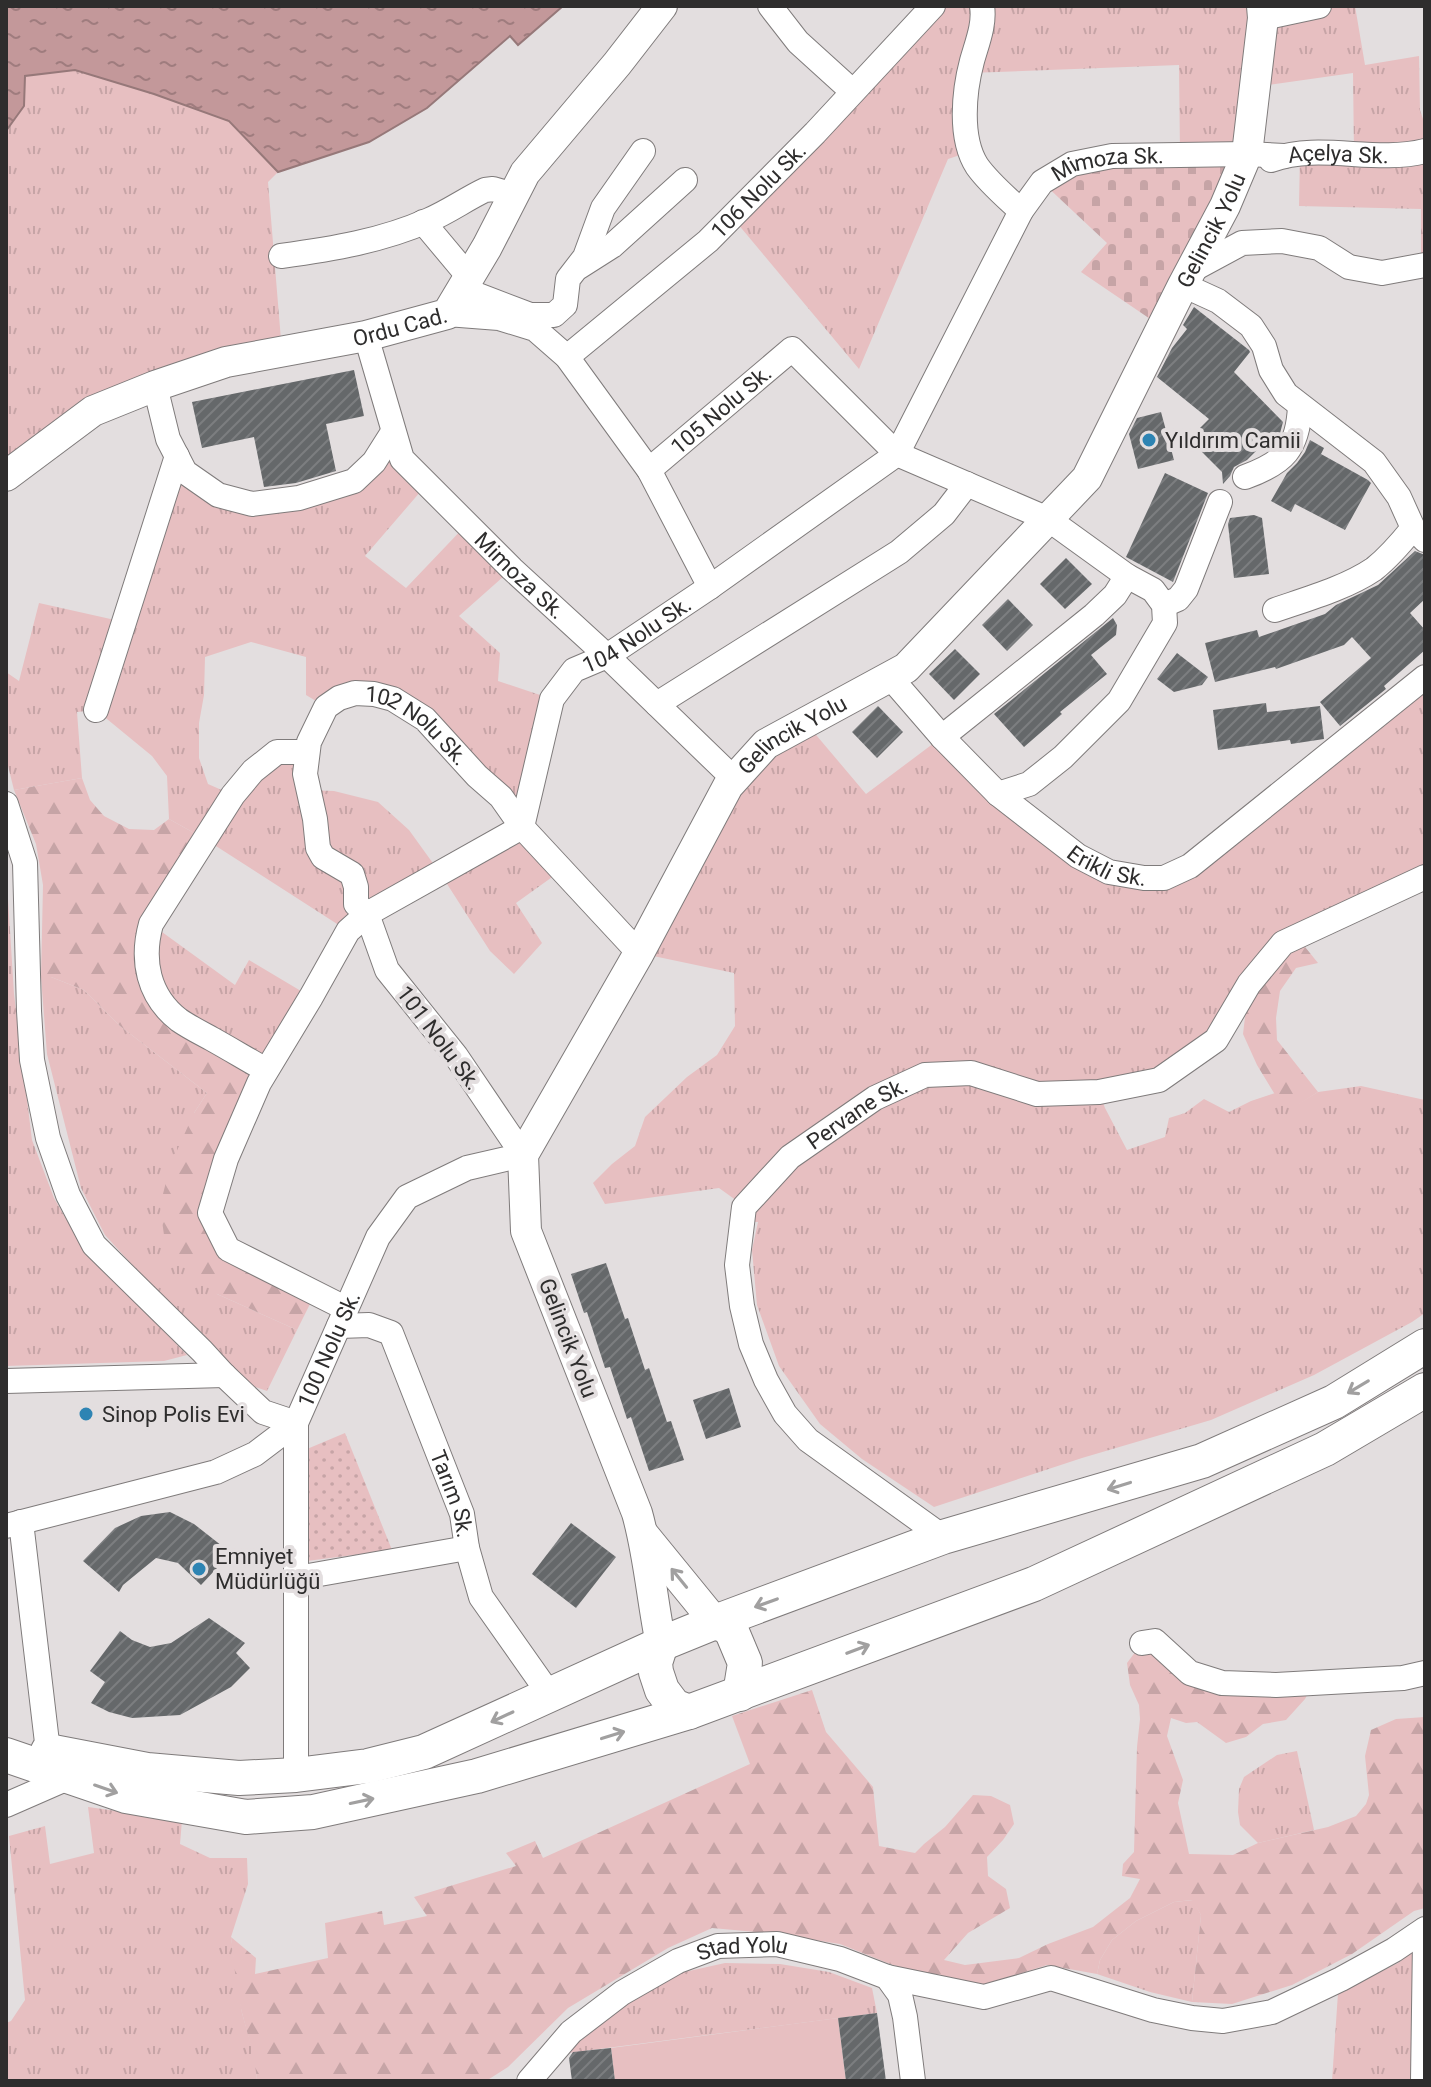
<svg xmlns="http://www.w3.org/2000/svg" width="1431" height="2087" font-family="Roboto,sans-serif">
<style>
.grass{fill:url(#grass-tufts);fill-rule:evenodd}
.forest{fill:url(#forest-firs)}
.cemetery{fill:url(#cemetery-stones)}
.park{fill:url(#park-dots)}
.garden{fill:#e7bfc1}
.water{fill:url(#water-ripples);stroke:#967879;stroke-width:2}
.building{fill:url(#building-hatch)}
.lines{fill:none;stroke-linecap:round;stroke-linejoin:round}
.minor-casing{stroke:#7f7b7b;stroke-width:26}
.major-casing{stroke:#7f7b7b;stroke-width:32}
.highway-casing{stroke:#7f7b7b;stroke-width:36}
.minor{stroke:#fff;stroke-width:24}
.major{stroke:#fff;stroke-width:30}
.highway{stroke:#fff;stroke-width:34}
.oneway{stroke:#a1a0a0}
.poi-dot{fill:#2e84b3;stroke:#e3dedf;stroke-width:3}
.labels{text-anchor:middle;dominant-baseline:central;stroke-width:8;stroke-linejoin:round;paint-order:stroke}
.street-label{font-size:22px;fill:#2e2d2d;stroke:#e3dedf}
.poi-label{font-size:22px;fill:#2e2d2d;stroke:#e3dedf;text-anchor:start}
</style>
<defs>
<pattern id="grass-tufts" width="24" height="20" patternUnits="userSpaceOnUse" patternTransform="scale(2)"><rect width="24" height="20" fill="#e7bfc1"/><path d="M3 7l-1-3M5 7V3M7 7l1-3M15 17l-1-3M17 17v-4M19 17l1-3" fill="none" stroke="#c6a4a6"/></pattern>
<pattern id="forest-firs" width="22" height="20" patternUnits="userSpaceOnUse" patternTransform="scale(2)"><rect width="22" height="20" fill="#e7bfc1"/><path d="M5 1l3.5 6h-7zM16 11l3.5 6h-7z" fill="#c6a4a6"/></pattern>
<pattern id="cemetery-stones" width="16" height="16" patternUnits="userSpaceOnUse" patternTransform="scale(2)"><rect width="16" height="16" fill="#e7bfc1"/><path d="M2 7V4a2 2 0 0 1 4 0v3zM10 15v-3a2 2 0 0 1 4 0v3z" fill="#c6a4a6"/></pattern>
<pattern id="park-dots" width="8" height="8" patternUnits="userSpaceOnUse" patternTransform="scale(2)"><rect width="8" height="8" fill="#e7bfc1"/><path d="M2 2h.1M6 6h.1" fill="none" stroke="#c6a4a6" stroke-width="1.8" stroke-linecap="round"/></pattern>
<pattern id="water-ripples" width="26" height="14" patternUnits="userSpaceOnUse" patternTransform="scale(2)"><rect width="26" height="14" fill="#c3989a"/><path d="M2 4q2-2 4 0t4 0M15 11q2-2 4 0t4 0" fill="none" stroke="#9f7c7e"/></pattern>
<pattern id="building-hatch" width="6" height="6" patternUnits="userSpaceOnUse" patternTransform="scale(2)"><rect width="6" height="6" fill="#65686a"/><path d="M-1 1l2-2M0 6l6-6M5 7l2-2" fill="none" stroke="#7c7e80"/></pattern>
</defs>
<rect width="100%" height="100%" fill="#e3dedf"/>
<g class="grass">
<polygon points="933,6 1355,6 1365,65 1419,56 1420,110 1425,125 1425,279 1382,273 1421,266 1421,209 1299,206 1300,154 1354,154 1353,73 1255,87 1247,154 1180,155 1179,65 969,73 972,151 948,159 859,369 732,217"/>
<polygon points="75,70 154,94 229,121 278,172 268,182 282,352 155,386 6,476 6,131 24,106 24,76"/>
<path d="M393,432L427,484L365,556L406,588L467,524L512,569L459,616L500,653L498,681L552,699L522,827L562,870L516,903L542,943L514,974L490,951L440,873L348,931L205,839L169,819L167,776L152,756L96,710L77,712L82,778L14,790L6,758V672L19,681L39,603L124,622L177,456L252,504L354,481ZM251,642L306,657V695L326,707L393,699L522,827L440,873L409,830L378,802L334,791L308,790L290,750L233,795L208,784L199,758V723L204,695L205,657Z"/>
<polygon points="1425,677 1425,882 1283,943 1216,1040 1159,1080 1099,1092 1105,1108 1127,1150 1165,1137 1169,1118 1185,1113 1204,1099 1229,1112 1251,1101 1275,1093 1293,1107 1318,1092 1361,1086 1425,1100 1425,1313 1412,1322 1314,1375 1211,1420 1082,1458 934,1507 862,1459 820,1424 779,1366 757,1305 752,1250 758,1222 743,1222 744,1206 719,1188 605,1204 593,1183 612,1164 635,1146 645,1117 687,1077 717,1055 735,1026 734,973 639,953 728,786 806,723 866,794 942,737 1078,856 1164,878"/>
<polygon points="6,867 14,994 32,1140 54,1198 83,1248 187,1355 164,1361 6,1366"/>
<polygon points="151,924 235,985 249,960 311,997 266,1070 158,999"/>
<polygon points="41,977 51,977 84,990 120,1026 207,1093 194,1113 217,1294 297,1330 267,1391 244,1383 203,1334 145,1279 105,1235 81,1188 47,1054"/>
<polygon points="1297,1751 1314,1830 1258,1843 1240,1825 1238,1812 1239,1789 1244,1777 1277,1755"/>
<polygon points="88,1807 182,1820 180,1844 210,1858 247,1858 248,1884 231,1937 242,2013 255,2058 257,2081 6,2081 6,2023 11,2021 25,2000 9,1836 45,1826 50,1864 94,1853"/>
<polygon points="1193,1900 1201,1915 1192,2002 1150,1992 1097,1974 1100,1960 1112,1940 1136,1921 1174,1902"/>
<polygon points="1415,1949 1411,2081 1332,2081 1338,1993 1398,1963"/>
<polygon points="725,1963 780,1964 829,1972 872,1988 877,2013 568,2053 602,2015 680,1973"/>
</g>
<g class="forest">
<polygon points="82,778 90,800 104,816 129,829 154,830 169,819 205,839 151,924 158,999 266,1070 210,1213 228,1249 316,1292 297,1330 217,1294 182,1262 164,1235 160,1206 170,1166 194,1113 207,1093 120,1026 84,990 51,977 41,977 43,885 36,844 14,790"/>
<polygon points="1297,937 1318,963 1296,968 1280,991 1276,1018 1277,1040 1318,1092 1293,1108 1274,1093 1257,1065 1243,1034 1249,984"/>
<path d="M1142,1643L1190,1673L1314,1682L1305,1699L1286,1720L1263,1724L1246,1737L1226,1743L1197,1722L1186,1723L1171,1718L1167,1736L1183,1780L1178,1803L1189,1854L1233,1855L1258,1843L1328,1827L1356,1816L1366,1804L1369,1795L1365,1756L1371,1730L1396,1719L1425,1717V1908L1414,1911L1352,1954L1292,1985L1232,2004L1192,2002L1201,1915L1192,1900L1174,1902L1136,1921L1112,1940L1100,1960L1097,1974L1047,1965L973,1989L890,1964L840,1944L777,1934L712,1928L668,1948L568,2008L508,2067L486,2081H257C255,2057 248,2036 242,2013C236,1988 234,1962 231,1937L256,1958L255,1974L328,1958L325,1923L382,1911L384,1925L427,1916L414,1897L516,1866L506,1853L535,1841L543,1858L750,1764L732,1716L812,1690L826,1732L873,1787L879,1846L915,1853L924,1844L945,1827L973,1795L991,1796L1010,1805L1014,1824L1003,1840L987,1857L988,1876L1006,1889L1010,1908L968,1933L944,1960L965,1965L1019,1958L1048,1944L1093,1927L1130,1898L1140,1879L1122,1876L1123,1864L1134,1852L1137,1747L1140,1719L1139,1705L1130,1685L1127,1663Z"/>
</g>
<polygon class="cemetery" points="1247,154 1162,327 1081,272 1107,243 1042,182 1072,164"/>
<polygon class="park" points="345,1433 392,1550 307,1561 307,1449"/>
<polygon class="garden" points="838,2018 846,2081 615,2081 611,2048"/>
<polygon class="water" points="6,6 563,6 518,45 510,36 427,108 369,142 278,172 229,121 154,94 75,70 25,76 24,106 6,131"/>
<g class="building">
<polygon points="1194,307 1249,350 1250,352 1234,372 1283,422 1279,437 1274,444 1269,438 1247,460 1234,467 1230,476 1223,484 1222,472 1189,439 1209,419 1157,377 1172,348 1187,329 1183,325"/>
<polygon points="354,370 364,416 326,424 336,471 296,483 264,487 254,437 202,448 192,402"/>
<polygon points="1161,412 1174,460 1138,469 1129,434 1137,418"/>
<polygon points="1310,440 1324,448 1321,454 1368,480 1371,483 1345,530 1295,504 1291,512 1271,501 1287,473 1297,463 1305,452"/>
<polygon points="1165,473 1208,493 1173,582 1126,557"/>
<polygon points="1254,515 1262,518 1269,574 1234,578 1228,524 1230,518"/>
<polygon points="1415,551 1425,555 1425,599 1410,613 1425,630 1425,650 1384,686 1386,689 1340,726 1320,702 1371,658 1352,637 1344,645 1276,669 1275,667 1215,682 1205,643 1257,630 1259,637 1325,614 1336,605 1378,585"/>
<polygon points="1066,558 1092,584 1065,609 1040,584"/>
<polygon points="1008,599 1033,625 1007,651 982,625"/>
<polygon points="1113,618 1117,625 1116,635 1091,655 1107,674 1060,712 1062,714 1024,747 994,714"/>
<polygon points="955,649 980,674 954,700 929,674"/>
<polygon points="1177,653 1208,677 1202,685 1174,692 1157,679"/>
<polygon points="1266,703 1267,712 1320,706 1324,739 1291,744 1290,740 1218,750 1213,710"/>
<polygon points="878,706 903,732 877,758 852,732"/>
<polygon points="606,1263 625,1319 628,1318 645,1370 649,1368 667,1422 671,1421 684,1460 649,1471 631,1417 627,1419 610,1367 605,1368 587,1312 584,1313 571,1274"/>
<polygon points="729,1388 741,1427 706,1439 693,1400"/>
<polygon points="170,1512 194,1524 231,1553 201,1585 178,1563 156,1558 123,1585 119,1592 83,1561 115,1528 141,1516"/>
<polygon points="571,1523 616,1557 576,1608 532,1574"/>
<polygon points="209,1618 245,1643 236,1653 250,1668 231,1687 180,1715 132,1718 109,1712 91,1703 105,1682 90,1671 120,1631 132,1640 150,1647 171,1643"/>
<polygon points="877,2013 886,2081 846,2081 838,2018"/>
<polygon points="611,2048 615,2081 572,2081 569,2058 573,2052"/>
</g>
<g class="lines">
<defs>
<g id="minor">
<polyline points="770,6 798,42 852,91"/>
<path d="M982,6C985,24 977,43 972,61C964,91 959,138 977,166C989,183 1006,197 1021,211"/>
<polyline points="1263,18 1319,6"/>
<path id="s1" d="M1271,160C1320,142 1374,164 1425,151"/>
<polyline points="423,222 469,277"/>
<path d="M281,256C332,249 382,241 429,220C448,212 466,199 485,190L493,189L514,195"/>
<polyline points="579,267 612,246 685,180"/>
<polyline points="1192,270 1242,243 1282,241 1319,248 1349,267 1382,273 1425,265"/>
<polyline points="1183,285 1218,301 1251,326 1264,346 1271,370 1286,394 1374,462 1399,497 1413,528 1425,540"/>
<polyline points="462,289 530,315 554,315 565,305 568,279 585,257 603,208 643,151"/>
<polyline points="447,314 499,318 535,329 567,357 649,470 710,587"/>
<path id="s2" d="M366,336L402,459L512,569L607,656L734,779"/>
<path id="s3" d="M567,357L708,241L815,133L933,6"/>
<polyline points="155,386 168,439 185,472 218,495 252,504 299,498 354,481 374,462 393,432"/>
<path id="s4" d="M649,470L792,349L897,454L1048,519L1127,576L1153,590L1164,605L1165,623L1119,701L1063,757L1029,784L998,794"/>
<path d="M1245,477C1284,463 1298,449 1300,406"/>
<polyline points="1164,605 1178,599 1186,589 1220,502"/>
<path d="M1275,610C1307,599 1346,588 1374,569C1389,557 1401,543 1413,528"/>
<path id="s5" d="M890,677L942,737L998,794L1078,856L1109,872L1144,878H1164L1190,866L1425,677"/>
<polyline points="657,704 899,552 944,514 967,484"/>
<polyline points="96,710 177,456"/>
<polyline points="942,737 1094,615 1115,595 1127,576"/>
<polyline points="6,804 25,863 29,1011 32,1060 48,1138 68,1195 94,1245 202,1351 224,1375 263,1412 296,1423"/>
<path id="s6" d="M522,827L552,699L574,670L607,656L710,587L897,454L1021,211L1042,182L1072,164L1112,156L1247,154L1284,156"/>
<path d="M266,1070C248,1060 230,1049 212,1039C201,1033 189,1027 179,1020C148,996 141,960 151,924L233,795L253,771L277,752H307"/>
<polyline points="345,1308 228,1249 210,1213 226,1159 259,1083 311,997 348,931 367,914 522,827"/>
<path id="s7" d="M339,1326L369,1325L391,1333L462,1514L467,1548L481,1597L550,1695"/>
<polyline points="6,1381 224,1375"/>
<polyline points="296,1423 296,1775"/>
<polyline points="21,1522 48,1751"/>
<path id="s8" d="M6,1526L216,1472L255,1454L296,1423L378,1237L407,1197L467,1168L523,1155L456,1056L387,970L367,914L356,904V887L352,874L323,857L318,848L315,819L305,774L309,742L326,707L339,698L355,693L374,694L393,699L425,719L477,776L501,797L522,827L639,953"/>
<path id="s9" d="M943,1537L808,1440L785,1414L766,1380L751,1344L742,1306L737,1265L744,1207L790,1157L875,1098L925,1075L971,1073L1037,1094L1099,1092L1159,1080L1216,1040L1249,984L1283,943L1425,877"/>
<polyline points="297,1578 467,1548"/>
<polyline points="1142,1643 1155,1641 1190,1673 1222,1683 1276,1685 1403,1678 1425,1673"/>
<polyline points="6,1805 70,1777"/>
<polyline points="887,1977 984,1997 1051,1978 1153,2010 1192,2018 1223,2021 1272,2012 1341,1979 1394,1950 1425,1929"/>
<path id="s10" d="M529,2081L571,2032L622,1993L678,1961L718,1946L777,1944L840,1959L887,1977L900,1995L905,2017L913,2081"/>
<polyline points="1423,2081 1425,1940"/>
</g>
<g id="major">
<path id="s11" d="M6,476L93,411L155,386L226,362L366,336L447,314L487,247L525,173L617,64L662,6"/>
<polyline points="644,1535 715,1622"/>
<path id="s12" d="M661,1644C652,1601 649,1555 637,1513L526,1231L523,1155L639,953L728,786L766,744L906,668L1087,478L1183,285L1225,206L1247,154L1263,18L1262,6"/>
</g>
<g id="highway">
<polyline points="715,1622 726,1626 732,1632 745,1663 740,1694"/>
<polyline points="661,1644 655,1663 656,1672 662,1690 674,1706 689,1712"/>
<polyline points="48,1751 147,1770 239,1778 296,1775 368,1766 424,1752 661,1644 715,1622 943,1537 1202,1461 1334,1402 1425,1346"/>
<polyline points="6,1755 126,1796 246,1817 313,1812 477,1776 689,1712 1034,1584 1325,1449 1425,1390"/>
</g>
</defs>
<use href="#minor" class="minor-casing"/>
<use href="#major" class="major-casing"/>
<use href="#highway" class="highway-casing"/>
<use href="#minor" class="minor"/>
<use href="#major" class="major"/>
<use href="#highway" class="highway"/>
</g>
<defs><path id="oneway-shaft" d="M-6 0H5M1.5-3L5.5 0L1.5 3" fill="none" stroke-width="1.6" stroke-linecap="round" stroke-linejoin="round" transform="scale(2)"/></defs>
<g class="oneway">
<use href="#oneway-shaft" transform="translate(1358 1387) rotate(149)"/>
<use href="#oneway-shaft" transform="translate(1119 1486) rotate(163)"/>
<use href="#oneway-shaft" transform="translate(679 1578) rotate(-129)"/>
<use href="#oneway-shaft" transform="translate(766 1603) rotate(160)"/>
<use href="#oneway-shaft" transform="translate(858 1649) rotate(-21)"/>
<use href="#oneway-shaft" transform="translate(502 1717) rotate(155)"/>
<use href="#oneway-shaft" transform="translate(613 1735) rotate(-17)"/>
<use href="#oneway-shaft" transform="translate(106 1789) rotate(19)"/>
<use href="#oneway-shaft" transform="translate(362 1801) rotate(-12)"/>
</g>
<g class="poi-dot">
<circle cx="1149" cy="440" r="8"/>
<circle cx="86" cy="1414" r="8"/>
<circle cx="199" cy="1569" r="8"/>
</g>
<g class="labels">
<g class="street-label">
<text stroke="none"><textPath href="#s1" startOffset="68">Açelya Sk.</textPath></text>
<text stroke="none"><textPath href="#s6" startOffset="936">Mimoza Sk.</textPath></text>
<text stroke="none"><textPath href="#s3" startOffset="254">106 Nolu Sk.</textPath></text>
<text stroke="none"><textPath href="#s12" startOffset="1690">Gelincik Yolu</textPath></text>
<text stroke="none"><textPath href="#s11" startOffset="428">Ordu Cad.</textPath></text>
<text stroke="none"><textPath href="#s4" startOffset="94">105 Nolu Sk.</textPath></text>
<text stroke="none"><textPath href="#s2" startOffset="294">Mimoza Sk.</textPath></text>
<text stroke="none"><textPath href="#s6" startOffset="240">104 Nolu Sk.</textPath></text>
<text stroke="none"><textPath href="#s8" startOffset="1318">102 Nolu Sk.</textPath></text>
<text stroke="none"><textPath href="#s12" startOffset="1018">Gelincik Yolu</textPath></text>
<text stroke="none"><textPath href="#s5" startOffset="292">Erikli Sk.</textPath></text>
<text transform="translate(439 1038) rotate(53)">101 Nolu Sk.</text>
<text stroke="none"><textPath href="#s9" startOffset="566">Pervane Sk.</textPath></text>
<text transform="translate(568 1338) rotate(69)">Gelincik Yolu</text>
<text stroke="none"><textPath href="#s8" startOffset="392">100 Nolu Sk.</textPath></text>
<text stroke="none"><textPath href="#s7" startOffset="226">Tarım Sk.</textPath></text>
<text stroke="none"><textPath href="#s10" startOffset="260">Stad Yolu</textPath></text>
</g>
<g class="poi-label">
<text x="1165" y="440">Yıldırım Camii</text>
<text x="102" y="1414">Sinop Polis Evi</text>
<text x="215" y="1556">Emniyet<tspan x="215" dy="25">Müdürlüğü</tspan></text>
</g>
</g>
<rect width="1431" height="2087" fill="none" stroke="#2e2d2d" stroke-width="16"/>
</svg>
